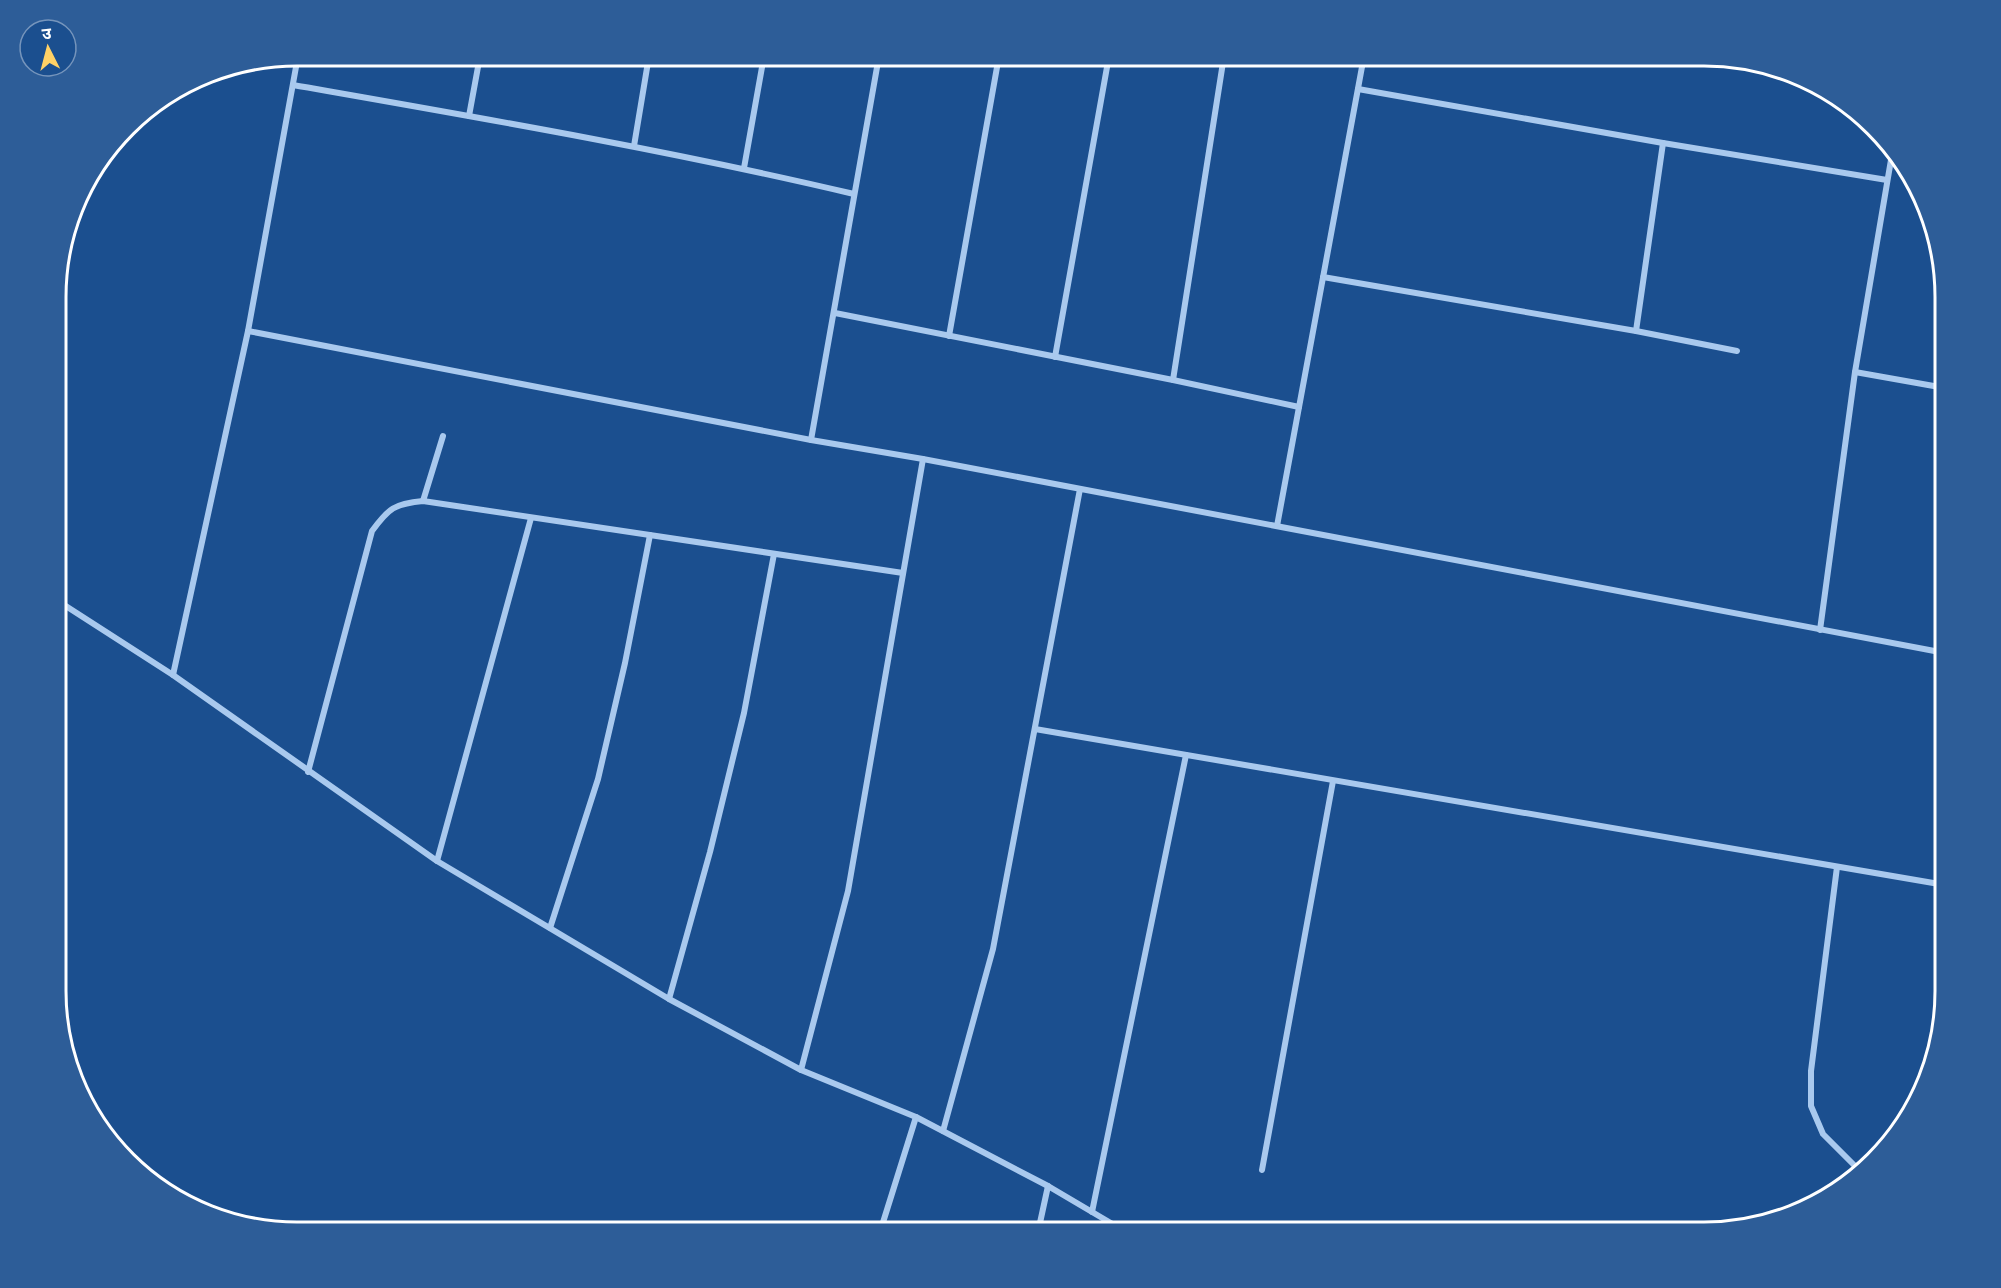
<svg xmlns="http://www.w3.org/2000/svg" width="2001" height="1288" font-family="'Open Sans','Noto Sans Devanagari',sans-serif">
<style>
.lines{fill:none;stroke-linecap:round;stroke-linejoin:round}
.street{stroke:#a9c9ee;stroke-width:6}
.rim{fill:none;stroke:#fff;stroke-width:3}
</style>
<rect width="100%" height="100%" fill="#1b4f8f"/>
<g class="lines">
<g class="street">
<path d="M293,85C481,118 668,150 854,194"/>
<polyline points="1358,89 1663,143 1887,180"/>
<polyline points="469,116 480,56"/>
<polyline points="634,146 649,56"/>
<polyline points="744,168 764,56"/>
<polyline points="1323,277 1636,331 1737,351"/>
<polyline points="835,313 1173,380 1299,407"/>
<polyline points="248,331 811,440 923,459 1945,653"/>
<polyline points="1636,331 1663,143"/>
<polyline points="949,336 999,56"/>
<polyline points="1055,357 1109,56"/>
<polyline points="1855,372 1945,388"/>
<polyline points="1173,380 1224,56"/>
<polyline points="811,440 879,56"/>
<polyline points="423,501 443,436"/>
<polyline points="1277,526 1364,56"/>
<polyline points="58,601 173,675 437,861 669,999 801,1070 916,1117 1048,1186 1126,1232"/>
<polyline points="1820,630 1855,372 1892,154"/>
<polyline points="173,675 248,331 298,56"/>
<polyline points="1035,729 1945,885"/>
<path d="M308,772L372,531C389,508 394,504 423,501L903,573"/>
<polyline points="437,861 531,518"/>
<polyline points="1837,867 1811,1071 1811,1106 1823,1134 1858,1169"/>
<polyline points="550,928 598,779 625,663 650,535"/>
<polyline points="669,999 710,852 744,713 774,554"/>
<polyline points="801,1070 848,891 923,459"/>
<polyline points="943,1131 993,949 1080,489"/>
<polyline points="1262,1170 1333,781"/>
<polyline points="1092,1212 1186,755"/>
<polyline points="880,1232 916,1117"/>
<polyline points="1038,1232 1048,1186"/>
</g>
</g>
<path d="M0 0H2001V1288H0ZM297 66H1704A231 231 0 0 1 1935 297V991A231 231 0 0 1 1704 1222H297A231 231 0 0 1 66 991V297A231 231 0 0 1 297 66Z" fill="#2d5d98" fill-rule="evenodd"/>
<path class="rim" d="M297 66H1704A231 231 0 0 1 1935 297V991A231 231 0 0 1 1704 1222H297A231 231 0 0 1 66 991V297A231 231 0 0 1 297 66Z"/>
<g transform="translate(48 48) rotate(354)"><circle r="28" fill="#1b4f8f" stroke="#7695bc" stroke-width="1.5"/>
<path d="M0-4.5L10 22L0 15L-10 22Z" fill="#ffd166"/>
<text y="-9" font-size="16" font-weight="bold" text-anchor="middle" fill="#ffffff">उ</text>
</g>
</svg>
